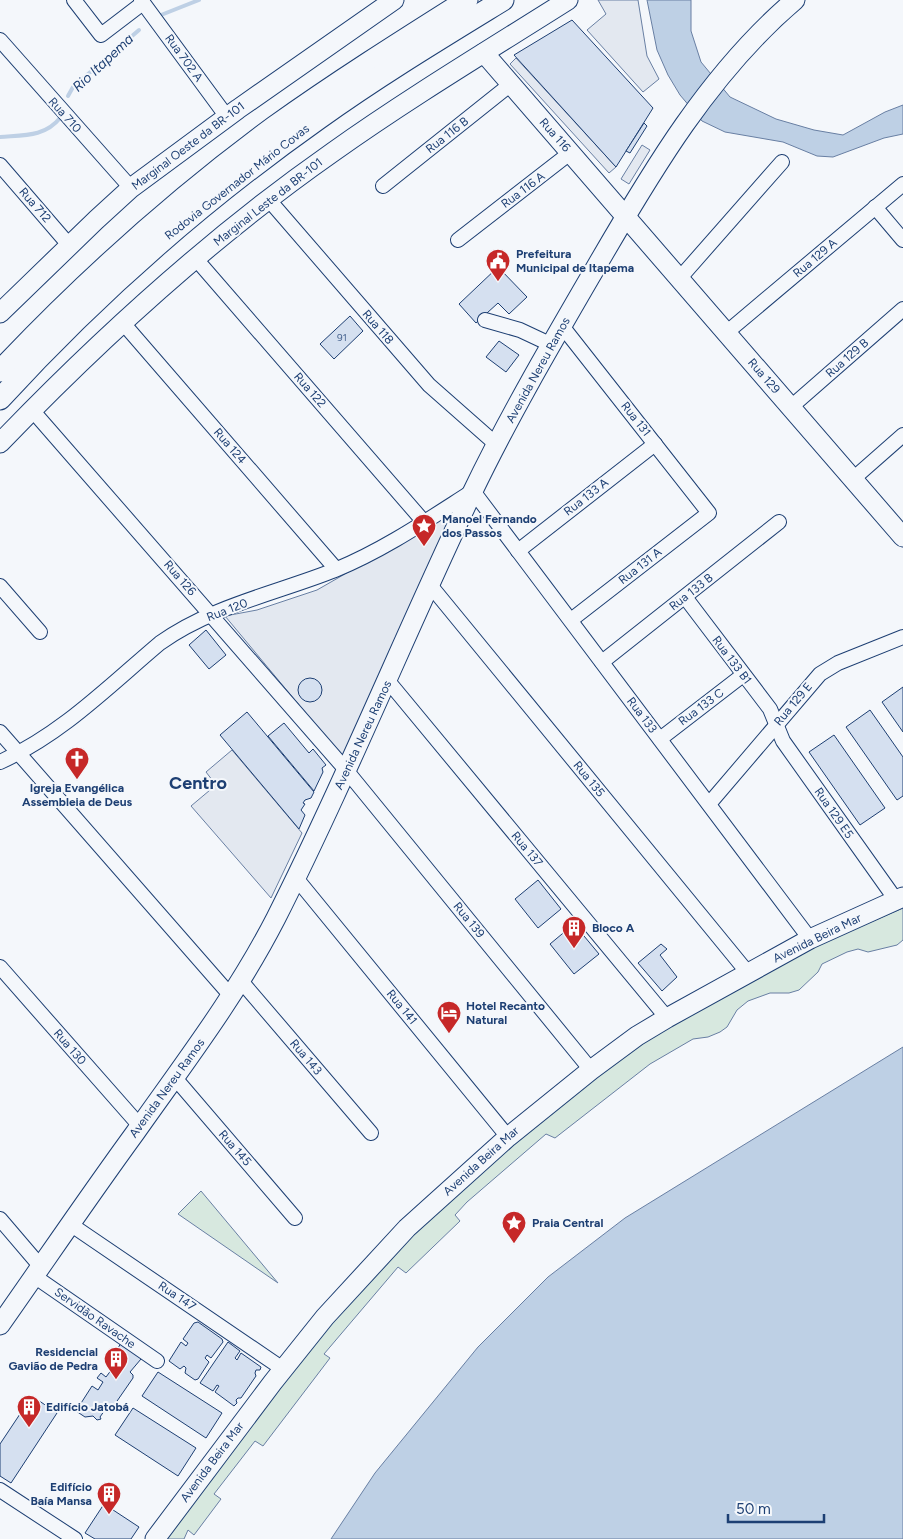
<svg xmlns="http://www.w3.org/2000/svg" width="903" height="1539" font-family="Figtree,sans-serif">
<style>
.green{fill:#d7e8df;stroke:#687fa3}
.parking{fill:#e3e8f0;stroke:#687fa3}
.water{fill:#bed0e5;stroke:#687fa3}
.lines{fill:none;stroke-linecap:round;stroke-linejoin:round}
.stream{stroke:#bed0e5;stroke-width:4}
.building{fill:#d5e0f0;stroke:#1d3f73}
.minor-casing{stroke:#1d3f73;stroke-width:16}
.major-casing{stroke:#1d3f73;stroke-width:21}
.highway-casing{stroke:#1d3f73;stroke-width:23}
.minor{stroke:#f4f7fb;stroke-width:14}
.major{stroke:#f4f7fb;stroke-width:19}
.highway{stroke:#f4f7fb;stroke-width:21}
.labels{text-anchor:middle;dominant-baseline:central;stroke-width:4;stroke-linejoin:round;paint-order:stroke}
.number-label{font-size:10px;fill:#4b6792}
.street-label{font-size:12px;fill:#1d3f73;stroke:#f4f7fb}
.poi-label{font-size:12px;font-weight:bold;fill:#1d3f73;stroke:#f4f7fb;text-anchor:start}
.water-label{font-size:14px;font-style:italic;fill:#1d3f73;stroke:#f4f7fb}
.district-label{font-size:18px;font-weight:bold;fill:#1d3f73;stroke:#f4f7fb}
</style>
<rect width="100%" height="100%" fill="#f4f7fb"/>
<g class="green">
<polygon points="903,908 903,940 897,945 868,952 858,949 847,952 822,964 818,972 799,990 789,993 770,993 748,1001 737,1010 727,1027 720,1032 708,1037 693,1039 650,1064 555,1138 546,1134 467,1202 455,1215 460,1221 406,1273 398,1267 324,1354 330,1358 263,1446 255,1441 214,1494 221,1499 194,1535 188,1530 184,1539 161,1539 336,1315 410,1235 501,1151 587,1081 667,1027 817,945"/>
<polygon points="201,1191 278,1283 178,1214"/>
</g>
<g class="parking">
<polygon points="598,0 638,0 647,56 659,79 643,92 587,30 606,14"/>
<polygon points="516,58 616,167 609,173 510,64"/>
<polygon points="642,145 650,150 629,184 621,179"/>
<polygon points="460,504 344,759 225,616 257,610 317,590 385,551"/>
<polygon points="232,750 302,833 271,898 191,806 216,785 206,772"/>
</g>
<g class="water">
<polygon points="647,0 691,0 691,31 701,62 730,97 776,119 814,130 843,135 885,112 903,105 903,134 884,138 833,157 817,156 783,142 725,132 702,121 680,95 668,75 657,50"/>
<polygon points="903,1047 903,1539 331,1539 375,1473 478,1347 548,1277 625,1218"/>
</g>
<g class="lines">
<g class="stream">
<polyline points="161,15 199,0"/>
<polyline points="68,96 73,87 139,30"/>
<path d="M0,137C23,135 45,137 60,118"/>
</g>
</g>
<g class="building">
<polygon points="572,20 653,108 616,167 514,55"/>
<polygon points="644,123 647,126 630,153 626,151"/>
<polygon points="498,267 527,297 509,314 498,303 476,323 459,304"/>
<polygon points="350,316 363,331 334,359 320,344"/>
<polygon points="499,341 519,355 506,372 486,357"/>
<polygon points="206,630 226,655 209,669 189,645"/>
<circle cx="310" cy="690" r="12"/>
<polygon points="903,687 903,732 882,702"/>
<polygon points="870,710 903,757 903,796 897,800 846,727"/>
<polygon points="247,712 314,792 311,798 305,800 303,803 305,804 301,810 305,815 299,829 220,735"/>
<polygon points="284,723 309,753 313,749 326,765 322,768 323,772 314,791 268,736"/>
<polygon points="834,735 885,808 860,825 809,752"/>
<polygon points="538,880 561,909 538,928 515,899"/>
<polygon points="574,924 599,954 574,974 550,944"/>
<polygon points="661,944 667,949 660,955 677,977 662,991 638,963"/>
<polygon points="198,1322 222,1339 223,1342 211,1358 207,1355 205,1358 209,1362 198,1379 195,1380 185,1373 186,1368 184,1366 180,1369 169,1361 181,1342 186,1346 188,1343 183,1339 194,1323"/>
<polygon points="123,1340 141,1357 141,1359 130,1372 133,1375 133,1378 115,1404 111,1406 109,1404 100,1417 101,1419 97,1420 93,1416 85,1417 76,1411 92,1386 98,1390 103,1382 97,1378 101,1373 106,1377 112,1369 107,1365"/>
<polygon points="228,1342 240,1351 235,1358 237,1360 241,1353 261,1367 260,1370 256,1370 255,1373 256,1376 241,1398 238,1398 236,1400 237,1403 234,1406 215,1392 219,1386 217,1385 213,1391 200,1383"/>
<polygon points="158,1372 222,1413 206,1438 142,1396"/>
<polygon points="32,1396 57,1413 11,1483 0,1476 0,1444"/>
<polygon points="133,1408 196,1448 178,1476 115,1435"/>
<polygon points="104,1504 139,1527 131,1539 95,1539 85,1533"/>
</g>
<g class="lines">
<defs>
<g id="minor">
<polyline points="74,0 101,35 143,3"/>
<polyline points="141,0 227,117"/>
<polyline points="0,40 131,188"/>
<polyline points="0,165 69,245"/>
<polyline points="383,186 511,84"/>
<polyline points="269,200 429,385 497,445"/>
<polyline points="875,207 903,240"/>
<polyline points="458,240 570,153"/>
<polyline points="196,259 424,522"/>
<polyline points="679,279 782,162"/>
<polyline points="485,320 520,330 552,345"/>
<polyline points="123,323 336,569"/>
<polyline points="562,326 709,513 571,620"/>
<polyline points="726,333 903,184"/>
<polyline points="791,407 903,309"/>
<polyline points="32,410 346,770 591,1070"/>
<polyline points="853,479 903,435"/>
<polyline points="518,551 655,444"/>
<polyline points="430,585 748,973"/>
<polyline points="0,586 40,632"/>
<polyline points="685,597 770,709 783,741 896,900"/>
<polyline points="602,662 779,522"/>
<polyline points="388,681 667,1018"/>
<polyline points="0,732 231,996"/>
<polyline points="660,739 743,675"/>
<path d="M0,762C62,734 109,686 160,643C212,606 277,593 335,570C384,550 429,519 473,491L810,939"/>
<polyline points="709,804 820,674 838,663 903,637"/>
<polyline points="296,878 508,1137"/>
<polyline points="0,967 140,1126"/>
<polyline points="241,981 371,1133"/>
<polyline points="175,1078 295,1218"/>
<polyline points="0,1219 41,1267"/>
<polyline points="70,1224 283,1369"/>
<polyline points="34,1276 157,1361"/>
<polyline points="0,1490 75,1539"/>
</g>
<g id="major">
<polyline points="484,53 903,537"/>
<polyline points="0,313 96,220 131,188 238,109 394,0"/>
<path d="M0,443C101,338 213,236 333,152C409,98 489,50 568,0"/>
<path d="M0,1325C45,1261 89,1196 135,1133C185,1062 236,996 276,918C346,779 405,634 472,493C509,416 553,341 596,267C651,172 710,72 795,0"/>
<polyline points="155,1539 273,1382 325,1317 407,1228 508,1137 591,1070 637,1036 667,1018 810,939 903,897"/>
</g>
<g id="highway">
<path d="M0,371C84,282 175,200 274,127C337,82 402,41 467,0"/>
<path d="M0,399C96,294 202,201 318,119C378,76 441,38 503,0"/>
</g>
</defs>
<use href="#minor" class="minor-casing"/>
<use href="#major" class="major-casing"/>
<use href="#highway" class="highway-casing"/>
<use href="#minor" class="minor"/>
<use href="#major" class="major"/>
<use href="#highway" class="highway"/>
</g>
<defs>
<symbol id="civic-pin" viewBox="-11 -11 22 30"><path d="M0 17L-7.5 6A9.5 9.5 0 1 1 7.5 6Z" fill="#c62828" stroke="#f4f7fb"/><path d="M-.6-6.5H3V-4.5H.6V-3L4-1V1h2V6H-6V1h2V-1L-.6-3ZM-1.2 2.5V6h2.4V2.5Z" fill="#fff"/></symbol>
<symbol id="sight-pin" viewBox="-11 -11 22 30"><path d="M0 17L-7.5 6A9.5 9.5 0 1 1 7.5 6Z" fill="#c62828" stroke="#f4f7fb"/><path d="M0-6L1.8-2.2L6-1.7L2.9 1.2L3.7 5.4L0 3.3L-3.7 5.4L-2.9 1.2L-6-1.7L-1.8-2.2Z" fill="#fff"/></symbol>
<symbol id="church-pin" viewBox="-11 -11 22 30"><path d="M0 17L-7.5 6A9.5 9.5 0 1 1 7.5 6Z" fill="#c62828" stroke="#f4f7fb"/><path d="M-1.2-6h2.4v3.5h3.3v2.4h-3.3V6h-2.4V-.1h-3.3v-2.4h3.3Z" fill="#fff"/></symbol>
<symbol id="building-pin" viewBox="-11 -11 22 30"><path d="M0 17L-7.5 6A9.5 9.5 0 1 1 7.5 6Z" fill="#c62828" stroke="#f4f7fb"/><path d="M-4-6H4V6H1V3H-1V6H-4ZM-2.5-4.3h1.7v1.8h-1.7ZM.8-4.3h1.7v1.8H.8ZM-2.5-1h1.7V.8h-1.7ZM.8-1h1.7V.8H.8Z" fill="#fff"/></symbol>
<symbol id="hotel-pin" viewBox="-11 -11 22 30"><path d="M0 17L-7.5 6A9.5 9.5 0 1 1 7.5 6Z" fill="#c62828" stroke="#f4f7fb"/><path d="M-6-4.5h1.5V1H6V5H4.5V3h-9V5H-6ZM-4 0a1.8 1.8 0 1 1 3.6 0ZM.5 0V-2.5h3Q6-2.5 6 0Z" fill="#fff"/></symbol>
</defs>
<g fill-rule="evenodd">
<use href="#civic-pin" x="484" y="247" width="28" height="38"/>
<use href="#sight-pin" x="410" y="512" width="28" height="38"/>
<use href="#church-pin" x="63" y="745" width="28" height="38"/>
<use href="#building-pin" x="560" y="914" width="28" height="38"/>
<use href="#hotel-pin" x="435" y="999" width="28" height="38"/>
<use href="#sight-pin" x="500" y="1209" width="28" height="38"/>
<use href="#building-pin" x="102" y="1345" width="28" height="38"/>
<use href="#building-pin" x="15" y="1393" width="28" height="38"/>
<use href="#building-pin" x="95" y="1480" width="28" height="38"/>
</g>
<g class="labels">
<g class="number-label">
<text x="342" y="337">91</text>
</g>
<g class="street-label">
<text transform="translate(184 58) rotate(54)">Rua 702 A</text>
<text transform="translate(65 115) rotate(48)">Rua 710</text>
<text transform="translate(447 135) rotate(-38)">Rua 116 B</text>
<text transform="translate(555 135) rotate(49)">Rua 116</text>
<text transform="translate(188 146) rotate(-37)">Marginal Oeste da BR-101</text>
<text transform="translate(237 182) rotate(-38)">Rodovia Governador Mário Covas</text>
<text transform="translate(523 190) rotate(-37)">Rua 116 A</text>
<text transform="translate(268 202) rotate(-38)">Marginal Leste da BR-101</text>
<text transform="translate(35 205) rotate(49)">Rua 712</text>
<text transform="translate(815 258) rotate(-40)">Rua 129 A</text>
<text transform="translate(378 327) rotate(49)">Rua 118</text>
<text transform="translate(847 358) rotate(-41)">Rua 129 B</text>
<text transform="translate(538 370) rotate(-61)">Avenida Nereu Ramos</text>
<text transform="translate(764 376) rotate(49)">Rua 129</text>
<text transform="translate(310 390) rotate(49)">Rua 122</text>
<text transform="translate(636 419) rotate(52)">Rua 131</text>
<text transform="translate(230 446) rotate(49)">Rua 124</text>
<text transform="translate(586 497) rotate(-38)">Rua 133 A</text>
<text transform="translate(640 566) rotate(-38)">Rua 131 A</text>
<text transform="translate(180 578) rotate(49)">Rua 126</text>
<text transform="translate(691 592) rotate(-38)">Rua 133 B</text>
<text transform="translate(227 610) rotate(-21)">Rua 120</text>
<text transform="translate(732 660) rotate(53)">Rua 133 B1</text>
<text transform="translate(793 704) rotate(-50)">Rua 129 E</text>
<text transform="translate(701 707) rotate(-37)">Rua 133 C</text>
<text transform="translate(642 715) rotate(53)">Rua 133</text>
<text transform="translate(363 735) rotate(-65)">Avenida Nereu Ramos</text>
<text transform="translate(589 779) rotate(51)">Rua 135</text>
<text transform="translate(834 813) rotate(55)">Rua 129 E5</text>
<text transform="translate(527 849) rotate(50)">Rua 137</text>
<text transform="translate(469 920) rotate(51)">Rua 139</text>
<text transform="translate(817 938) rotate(-26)">Avenida Beira Mar</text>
<text transform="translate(402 1007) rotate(51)">Rua 141</text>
<text transform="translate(70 1047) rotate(49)">Rua 130</text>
<text transform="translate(306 1057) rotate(50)">Rua 143</text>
<text transform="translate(167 1088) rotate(-54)">Avenida Nereu Ramos</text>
<text transform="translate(235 1148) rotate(49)">Rua 145</text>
<text transform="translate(481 1161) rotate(-42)">Avenida Beira Mar</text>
<text transform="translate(177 1296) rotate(34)">Rua 147</text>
<text transform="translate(95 1318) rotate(35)">Servidão Ravache</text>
<text transform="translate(212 1462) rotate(-53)">Avenida Beira Mar</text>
</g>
<g class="poi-label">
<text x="516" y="254">Prefeitura<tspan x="516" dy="14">Municipal de Itapema</tspan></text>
<text x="442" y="519">Manoel Fernando<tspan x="442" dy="14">dos Passos</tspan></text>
<text x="77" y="788" text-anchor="middle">Igreja Evangélica<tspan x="77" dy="14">Assembleia de Deus</tspan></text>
<text x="592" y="928">Bloco A</text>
<text x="466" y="1006">Hotel Recanto<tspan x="466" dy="14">Natural</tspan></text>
<text x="532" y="1223">Praia Central</text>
<text x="98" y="1352" text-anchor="end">Residencial<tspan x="98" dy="14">Gavião de Pedra</tspan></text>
<text x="46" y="1407">Edifício Jatobá</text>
<text x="92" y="1487" text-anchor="end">Edifício<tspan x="92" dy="14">Baía Mansa</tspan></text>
</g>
<g class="water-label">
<text transform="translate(103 63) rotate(-43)">Rio Itapema</text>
</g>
<g class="district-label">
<text x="198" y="783">Centro</text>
</g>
</g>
<path d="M728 1514v8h96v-8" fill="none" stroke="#1d3f73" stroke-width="2.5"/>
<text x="736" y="1514" font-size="15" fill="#1d3f73" stroke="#f4f7fb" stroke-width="4" paint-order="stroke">50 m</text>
</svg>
